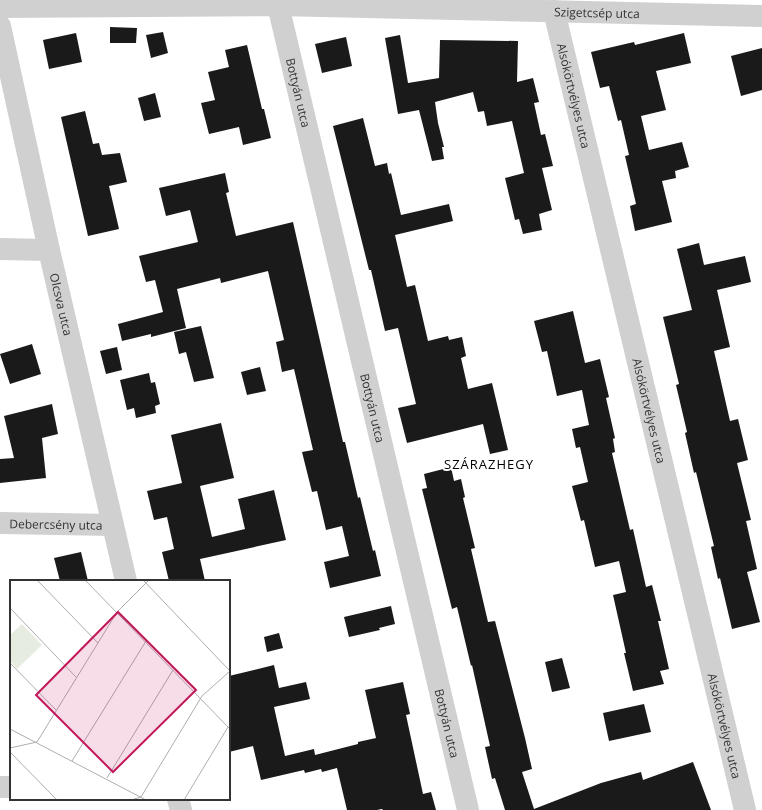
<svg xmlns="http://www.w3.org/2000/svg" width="762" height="810" font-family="'Open Sans',sans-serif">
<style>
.building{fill:#1a1a1a}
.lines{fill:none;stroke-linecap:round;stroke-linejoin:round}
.minor{stroke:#d0d0d0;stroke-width:22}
.labels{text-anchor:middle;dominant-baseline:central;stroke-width:4;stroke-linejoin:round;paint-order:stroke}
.street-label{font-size:12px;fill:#333;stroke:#fff}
.neighbourhood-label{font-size:13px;letter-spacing:1px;fill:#000;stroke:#fff}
.inset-road{fill:none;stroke:#adadad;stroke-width:1}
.view{fill:#c2185b;fill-opacity:0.15;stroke:#c2185b;stroke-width:2}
.inset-edge{fill:none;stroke:#333;stroke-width:2}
</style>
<rect width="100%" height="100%" fill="#fff"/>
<g class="building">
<polygon points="110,27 137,28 136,43 110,43"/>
<polygon points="163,32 168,53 151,58 146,35"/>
<polygon points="76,33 82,62 49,69 43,40"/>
<polygon points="684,33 691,63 656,71 666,110 641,116 649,150 682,142 689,167 675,171 676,178 662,181 672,222 635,231 630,206 636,204 625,156 629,155 621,120 618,121 609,86 600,88 591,52 634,42 635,45"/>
<polygon points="400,35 408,83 439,78 440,40 518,41 517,82 533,78 539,102 534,103 541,135 545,134 553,166 542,168 552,210 539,214 542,230 523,234 519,219 515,220 505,178 524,173 512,121 487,126 484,111 478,112 473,92 435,102 438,123 444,147 442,147 444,159 432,161 419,110 398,114 385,38"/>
<polygon points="346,37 352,66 322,73 315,44"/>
<polygon points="247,45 262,109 264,109 271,138 243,145 239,127 209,134 201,103 215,100 208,72 229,67 225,50"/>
<polygon points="762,48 762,90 741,96 731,56"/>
<polygon points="155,93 161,117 144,121 138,98"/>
<polygon points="85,111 93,144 99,143 102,155 120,153 127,182 109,186 119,229 88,236 61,117"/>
<polygon points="363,118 375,166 387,163 389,174 391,173 401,215 449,204 453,221 395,235 407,287 415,285 428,341 448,336 449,340 462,337 466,356 461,358 468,389 492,383 508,450 490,454 483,424 407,443 398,408 416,404 398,328 385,331 371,270 369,270 333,126"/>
<polygon points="225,173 229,192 226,193 236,236 293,222 343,442 345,442 358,498 360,497 373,551 375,550 381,576 330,588 324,562 349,556 342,526 326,530 317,491 312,492 302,452 313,450 294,369 282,372 276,342 284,340 268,271 221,283 220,278 177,289 186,328 151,337 151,334 122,341 118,324 163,312 155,280 146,282 139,256 198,242 190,210 166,216 159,188"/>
<polygon points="699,243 704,265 745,256 751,282 717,290 730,347 714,351 730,421 738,419 748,460 737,463 751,520 746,521 757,569 747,572 760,622 732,629 720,578 718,579 711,547 714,546 696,472 694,473 685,433 687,432 676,385 679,384 663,317 692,310 677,249"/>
<polygon points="573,311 585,363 600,359 609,397 606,398 615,438 613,439 615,452 612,453 630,530 633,529 646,587 652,585 661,621 658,621 669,669 660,671 664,684 633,691 624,653 626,653 613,595 626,592 619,561 595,567 584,520 581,521 572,486 588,482 580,447 576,448 572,429 589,425 582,390 557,396 547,351 542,352 534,321"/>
<polygon points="201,326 214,378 194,382 186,352 179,354 174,332"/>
<polygon points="32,344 41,374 10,384 0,354"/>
<polygon points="117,347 122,370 106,374 100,351"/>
<polygon points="260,367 266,391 247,395 241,372"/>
<polygon points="149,373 151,383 155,382 160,404 155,406 156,413 136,418 134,408 127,410 120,380"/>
<polygon points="52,404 58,434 42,438 46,478 0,483 0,459 14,458 4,416"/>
<polygon points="221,423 234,478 200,486 212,537 245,529 238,499 274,490 286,540 200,559 205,581 169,581 162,552 174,549 167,517 154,520 147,491 182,483 171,435"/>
<polygon points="451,467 454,481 461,479 465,497 463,498 475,548 471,549 488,622 495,621 525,738 532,769 522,772 534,809 601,783 641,772 643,780 693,762 711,810 505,810 495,778 492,779 485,747 490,746 472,665 471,666 457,607 452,609 422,489 427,488 424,474"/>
<polygon points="81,552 88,581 60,581 54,558"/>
<polygon points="391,606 395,624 379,628 380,630 349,637 344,617"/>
<polygon points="279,633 283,648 267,652 264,637"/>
<polygon points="562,658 570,688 552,692 545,662"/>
<polygon points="274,665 279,688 306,682 310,699 274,707 285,756 314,749 315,755 358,744 358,742 376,738 365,690 403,682 410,714 406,715 423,794 431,792 436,810 383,810 382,809 377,810 347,810 337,768 322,772 321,769 305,773 304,770 261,780 253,746 229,752 229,676"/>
<polygon points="644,704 651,732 609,741 603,713"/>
</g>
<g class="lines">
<g class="minor">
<path id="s1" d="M278,5L468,810"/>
<path id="s2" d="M0,7L278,5L762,16"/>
<path id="s3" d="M554,11L745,810"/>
<path id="s4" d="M0,26L49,250L126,581"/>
<polyline points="0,249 49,250"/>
<path id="s5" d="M0,523L113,525"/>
<polyline points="0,787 11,787"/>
<polyline points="178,799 181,810"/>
</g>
</g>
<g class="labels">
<g class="street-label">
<text stroke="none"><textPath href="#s2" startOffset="597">Szigetcsép utca</textPath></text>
<text stroke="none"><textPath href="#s1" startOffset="90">Bottyán utca</textPath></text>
<text stroke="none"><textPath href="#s3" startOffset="87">Alsókörtvélyes utca</textPath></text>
<text stroke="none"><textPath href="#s4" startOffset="285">Olcsva utca</textPath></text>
<text stroke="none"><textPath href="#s1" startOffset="414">Bottyán utca</textPath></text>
<text stroke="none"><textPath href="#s3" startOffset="411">Alsókörtvélyes utca</textPath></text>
<text stroke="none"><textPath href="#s5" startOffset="56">Debercsény utca</textPath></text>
<text stroke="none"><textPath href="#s1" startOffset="738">Bottyán utca</textPath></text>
<text stroke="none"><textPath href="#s3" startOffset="735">Alsókörtvélyes utca</textPath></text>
</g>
<g class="neighbourhood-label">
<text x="489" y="464">SZÁRAZHEGY</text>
</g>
</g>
<g transform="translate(10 580)">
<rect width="220" height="220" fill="#fff"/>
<path d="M12,44L32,65L7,89L0,81V55Z" fill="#e6ecdf"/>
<path class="inset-road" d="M27,0L88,63M75,0L220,149M133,0L220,91M0,28L66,97M0,83L46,130M0,149L136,220M0,168L27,162L107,32L139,0M0,172L47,220M62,181L136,61M97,198L163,90M121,220L131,217L192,116L220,91M174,220L218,147"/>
<path class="view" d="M108,32L186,110L103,192L26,115Z"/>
<rect width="220" height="220" class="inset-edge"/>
</g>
</svg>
